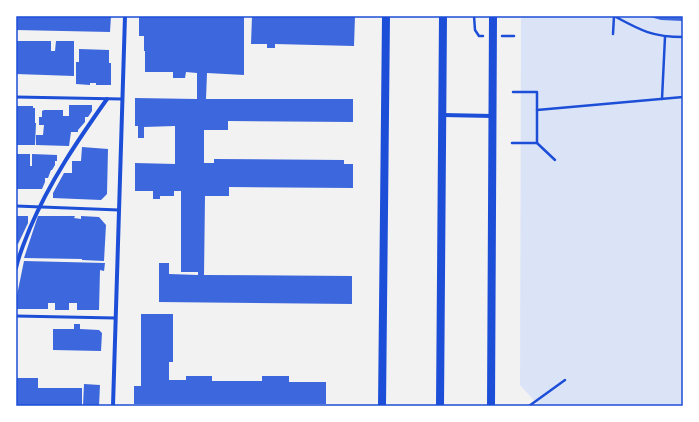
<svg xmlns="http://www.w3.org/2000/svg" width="699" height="422" font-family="'IBM Plex Sans',sans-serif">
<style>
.green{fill:#dbe4f7}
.building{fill:#3d67dc}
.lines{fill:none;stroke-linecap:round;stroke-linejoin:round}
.path{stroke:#1d4ed8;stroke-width:2.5}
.service{stroke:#1d4ed8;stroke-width:3}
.minor{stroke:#1d4ed8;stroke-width:4}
.secondary{stroke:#1d4ed8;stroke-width:8}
.neatline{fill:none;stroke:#1d4ed8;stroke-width:1.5}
</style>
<rect width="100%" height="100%" fill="#f2f2f2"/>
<polygon class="green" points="521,16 683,16 683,406 539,406 520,385"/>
<g class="building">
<polygon points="16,16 111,16 110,32 16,30"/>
<polygon points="139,16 244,16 244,75 207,73 206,99 353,99 353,122 228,121 228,130 204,130 204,163 214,163 214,159 344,160 344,164 353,164 353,188 229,187 229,196 205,196 204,275 352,276 352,304 159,302 159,263 169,263 169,274 198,275 198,272 181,272 181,191 174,191 174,196 160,196 160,199 153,199 153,191 135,191 135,163 175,164 175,126 144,127 144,138 138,138 138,126 135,126 135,98 197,99 197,73 186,72 185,78 173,78 173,72 145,72 145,51 144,51 144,36 145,36 139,36"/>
<polygon points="252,16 355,16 354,46 275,44 275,48 267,48 267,44 251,44"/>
<polygon points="647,16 683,16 683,21 661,20"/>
<polygon points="17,41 51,41 51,51 55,51 56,41 74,41 74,76 16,74 16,46 17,46"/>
<polygon points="79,49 109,50 109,63 111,63 111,85 96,85 96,83 90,83 90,85 76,84 76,62 79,62"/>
<polygon points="69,105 92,105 92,111 88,117 85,117 85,122 78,130 78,132 71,132 69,146 36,145 36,135 43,135 44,125 39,125 39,117 42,117 42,111 44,110 63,110 63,116 69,116"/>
<polygon points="16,106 33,106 33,108 35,108 35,123 36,123 35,145 16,145"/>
<polygon points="82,147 108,149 107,194 101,200 53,198 53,193 64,173 72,173 72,161 81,161"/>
<polygon points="16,154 30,154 30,166 32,166 32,154 57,155 57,161 55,161 55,165 52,170 51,170 48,178 45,178 45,182 42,189 16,189"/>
<polygon points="16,216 28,216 28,223 18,244 16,243"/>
<polygon points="38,216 75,216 74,218 81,219 81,216 99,217 106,225 104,261 82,260 82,259 24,258"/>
<polygon points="24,261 105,263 104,271 100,270 99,310 77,310 77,303 69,303 69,310 55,310 55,303 48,303 48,309 16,309 16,300"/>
<polygon points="141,314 173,314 173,362 169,362 169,380 186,380 186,376 212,376 212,381 262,381 262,376 289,376 289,382 326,382 326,404 134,404 134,386 141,386"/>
<polygon points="74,324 80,324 80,329 99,330 102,333 101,351 53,350 53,329 74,329"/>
<polygon points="16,378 38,378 38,388 82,388 82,406 16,406"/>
<polygon points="84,384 100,385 99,406 83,406"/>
</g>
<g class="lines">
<g class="path">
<polyline points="474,16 475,30 479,36 483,36"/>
<path d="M613,34L614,16C640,30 652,37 683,37"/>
<polyline points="502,36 514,36"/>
<polyline points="662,99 665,37"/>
<polyline points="537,110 683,97"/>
<polyline points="512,143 537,143 537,92 513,92"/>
<polyline points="537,143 555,160"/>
<polyline points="529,406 565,380"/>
</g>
<g class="service">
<polyline points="16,97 122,99"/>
<polyline points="16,206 119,210"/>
<polyline points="16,316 115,318"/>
</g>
<g class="minor">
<polyline points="443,115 492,116"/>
<path d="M16,268C19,254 25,241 30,228C50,181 78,140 107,99"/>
<polyline points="113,406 125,16"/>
</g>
<g class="secondary">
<polyline points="382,406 386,16"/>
<polyline points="440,406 443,16"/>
<polyline points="491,406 493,16"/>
</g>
</g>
<rect width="699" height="422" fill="none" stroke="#ffffff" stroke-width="34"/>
<rect x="17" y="17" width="665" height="388" class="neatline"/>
</svg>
